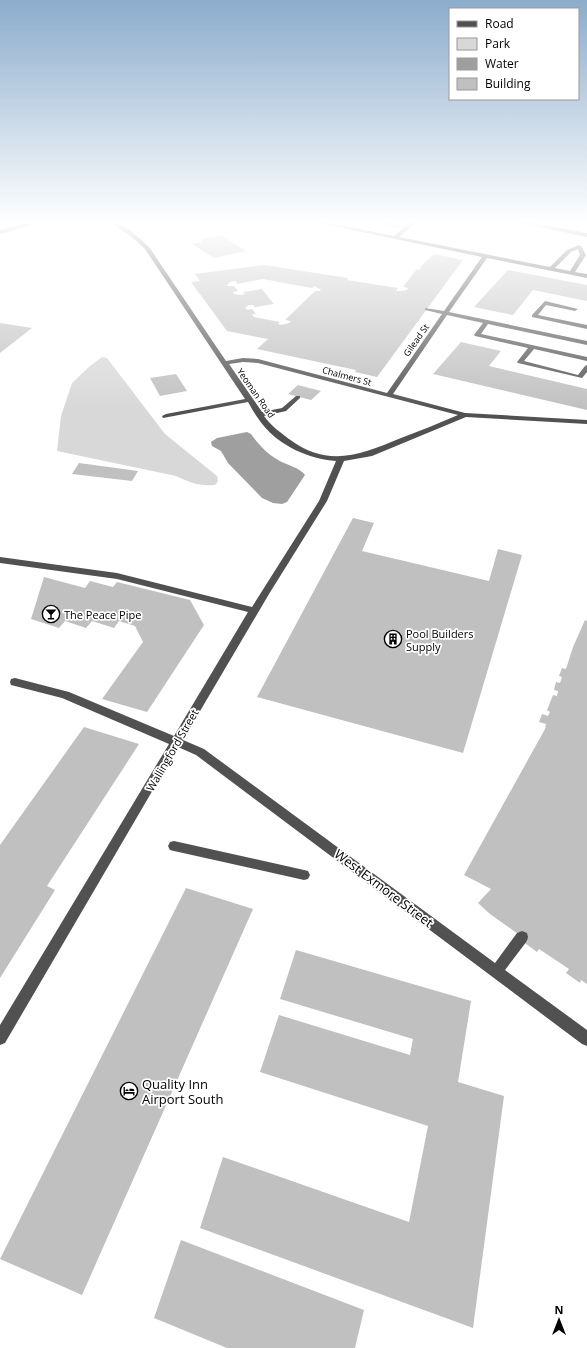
<svg xmlns="http://www.w3.org/2000/svg" width="587" height="1348" font-family="'Open Sans',sans-serif">
<style>
.green{fill:#d8d8d8}
.water{fill:#9f9f9f}
.building{fill:#c0c0c0;fill-rule:evenodd}
.lines{fill:none;stroke-linecap:round;stroke-linejoin:round}
.minor{fill:#515151;fill-rule:evenodd}
.labels{text-anchor:middle;dominant-baseline:central;stroke-width:3.5;stroke-linejoin:round;paint-order:stroke}
.far-street-label{font-size:9px;fill:#000;stroke:#fff}
.poi-label{font-size:11px;fill:#000;stroke:#fff;text-anchor:start}
.street-label{font-size:11px;fill:#000;stroke:#fff}
.near-street-label{font-size:13px;fill:#000;stroke:#fff}
.near-poi-label{font-size:13px;fill:#000;stroke:#fff;text-anchor:start}
</style>
<rect width="100%" height="100%" fill="#fff"/>
<path class="green" d="M102,357L107,358L165,434L217,476L218,481L215,485C198,486 191,483 176,476L57,451L61,416L72,383L90,366Z"/>
<path class="water" d="M247,432L251,434C258,444 267,454 278,460C286,465 299,467 305,475L287,502L282,504L273,503L262,498L228,463L221,451L212,446L211,442L217,438Z"/>
<g class="building">
<polygon points="377,222 398,222 406,225 396,229"/>
<polygon points="221,235 246,251 214,258 192,244 203,242 200,240"/>
<path d="M435,254L463,260L377,377L355,372L356,370L257,349L268,339L227,331L191,282L200,281L195,274L264,265L348,278L347,280L398,288L396,291H401L407,290L408,288L403,287L417,269L419,270L425,262ZM263,279L312,288L315,286L321,290L320,291H315L285,320L291,321L289,323L281,325L278,324L280,322L254,317L252,314H256L252,309L247,310L245,308L248,305H253L255,307L274,304L262,289L243,292L245,294L241,295L234,294L233,292L238,291L234,286H228L227,285L230,282L236,281L237,284Z"/>
<polygon points="508,270 587,285 587,301 533,290 513,315 474,307"/>
<polygon points="0,323 32,328 0,353"/>
<polygon points="461,342 501,351 489,366 587,389 587,410 433,374"/>
<polygon points="176,374 187,391 160,396 150,378"/>
<polygon points="298,385 321,391 311,400 288,394"/>
<polygon points="79,463 138,471 132,481 72,474"/>
<polygon points="353,518 374,523 362,551 489,581 498,549 522,555 463,753 257,697"/>
<polygon points="44,577 85,588 90,581 113,587 117,582 190,600 204,625 147,712 102,699 143,642 135,626 119,621 114,628 92,621 86,628 65,621 59,628 31,619"/>
<polygon points="585,620 587,621 587,984 581,980 580,983 566,973 569,969 539,949 537,952 525,943 528,941 490,914 478,903 491,889 464,875 545,729 546,724 539,722 542,714 548,716 550,712 547,710 553,695 557,696 558,691 554,690 556,682 560,683 562,677 559,676 562,668 566,669 573,647"/>
<polygon points="84,727 139,744 47,886 55,890 0,978 0,845"/>
<polygon points="186,888 253,909 82,1295 0,1259"/>
<polygon points="296,950 471,1001 458,1082 504,1096 473,1328 200,1228 223,1157 409,1222 428,1126 260,1072 279,1015 410,1055 413,1039 280,999"/>
<polygon points="181,1240 364,1310 355,1348 227,1348 154,1318"/>
</g>
<g class="lines">
<g class="minor">
<polygon points="32,222 42,222 0,234 0,230"/>
<path d="M110,222C124,222 139,238 149,247L226,361L243,358L258,359L387,393L442,314L425,310V308L444,311L482,257L314,222H326L394,236L411,222H417L399,237L550,267L567,250L579,245L581,246L586,255L575,272L587,274V278L487,258L449,312L587,341V345L488,324L481,334L587,357V361L534,349L524,361L578,375L585,366L587,365V372L582,378L518,363L517,362L528,348L475,336L474,335L483,323L447,315L393,394L465,413L587,420V424L466,417L372,456L344,461L327,501L269,594L183,740L204,749L495,963L517,933L522,931L527,933L528,937L527,941L505,970L587,1030V1046L582,1044L196,755L178,747L5,1043L0,1045V1025L169,744L62,698L11,685L10,682L11,679L15,678L69,692L174,736L248,612L117,579L0,563V557L117,573L252,607L319,501L336,461C309,459 280,446 263,425C257,417 253,411 248,402L163,418L162,416L166,414L245,399L145,249L133,238ZM578,249L580,255L570,271L555,268L571,252ZM243,362L258,363L458,415C439,423 420,431 401,438C360,455 328,468 289,439C280,432 271,426 264,416L286,411L300,398V396H296L282,408L262,412L229,364Z"/>
<polygon points="516,222 528,222 587,233 587,237"/>
<polygon points="545,301 578,309 575,311 546,305 538,315 587,325 587,329 532,317 532,315"/>
<polygon points="174,841 304,870 308,871 310,875 308,879 304,880 174,851 170,850 168,846 170,842"/>
</g>
</g>
<linearGradient id="sky" x2="0" y2="1"><stop stop-color="#8baccb"/><stop offset="0.54" stop-color="#fff"/><stop offset="1" stop-color="#fff" stop-opacity="0"/></linearGradient>
<rect width="587" height="411" fill="url(#sky)"/>
<defs>
<symbol id="bar-ring" viewBox="-11 -11 22 22"><circle r="9.5" fill="#fff" stroke="#000" stroke-width="1.5"/><path d="M-6-5H6L.8 .8V4.5H3.5V6h-7V4.5H-.8V.8Z" fill="#000"/></symbol>
<symbol id="building-ring" viewBox="-11 -11 22 22"><circle r="9.5" fill="#fff" stroke="#000" stroke-width="1.5"/><path d="M-4-6H4V6H1V3H-1V6H-4ZM-2.5-4.3h1.7v1.8h-1.7ZM.8-4.3h1.7v1.8H.8ZM-2.5-1h1.7V.8h-1.7ZM.8-1h1.7V.8H.8Z" fill="#000"/></symbol>
<symbol id="hotel-ring" viewBox="-11 -11 22 22"><circle r="9.5" fill="#fff" stroke="#000" stroke-width="1.5"/><path d="M-6-4.5h1.5V1H6V5H4.5V3h-9V5H-6ZM-4 0a1.8 1.8 0 1 1 3.6 0ZM.5 0V-2.5h3Q6-2.5 6 0Z" fill="#000"/></symbol>
</defs>
<g fill-rule="evenodd">
<use href="#bar-ring" x="41" y="604" width="20" height="20"/>
<use href="#building-ring" x="383" y="629" width="20" height="20"/>
<use href="#hotel-ring" x="119" y="1081" width="20" height="20"/>
</g>
<g class="labels">
<g class="far-street-label">
<text transform="translate(416 340) rotate(-55)">Gilead St</text>
<text transform="translate(347 376) rotate(15)">Chalmers St</text>
<text transform="translate(256 393) rotate(55)">Yeoman Road</text>
</g>
<g class="poi-label">
<text x="64" y="614">The Peace Pipe</text>
<text x="406" y="633">Pool Builders<tspan x="406" dy="13">Supply</tspan></text>
</g>
<g class="street-label">
<text transform="translate(172 750) rotate(-60)">Wallingford Street</text>
</g>
<g class="near-street-label">
<text transform="translate(384 888) rotate(37)">West Exmore Street</text>
</g>
<g class="near-poi-label">
<text x="142" y="1084">Quality Inn<tspan x="142" dy="15">Airport South</tspan></text>
</g>
</g>
<rect x="449" y="8" width="130" height="92" fill="#ffffff" stroke="#999999"/>
<rect x="457" y="21" width="20" height="6" fill="#515151" stroke="#999999"/>
<text x="485" y="28" font-size="12" fill="#000000">Road</text>
<rect x="457" y="38" width="20" height="12" fill="#d8d8d8" stroke="#999999"/>
<text x="485" y="48" font-size="12" fill="#000000">Park</text>
<rect x="457" y="58" width="20" height="12" fill="#9f9f9f" stroke="#999999"/>
<text x="485" y="68" font-size="12" fill="#000000">Water</text>
<rect x="457" y="78" width="20" height="12" fill="#c0c0c0" stroke="#999999"/>
<text x="485" y="88" font-size="12" fill="#000000">Building</text>
<g transform="translate(559 1320)" stroke="#ffffff" stroke-width="3" paint-order="stroke">
<path d="M0-3L7 15L0 10L-7 15Z" fill="#000000"/>
<text y="-6" font-size="11" font-weight="bold" text-anchor="middle" fill="#000000">N</text>
</g>
</svg>
